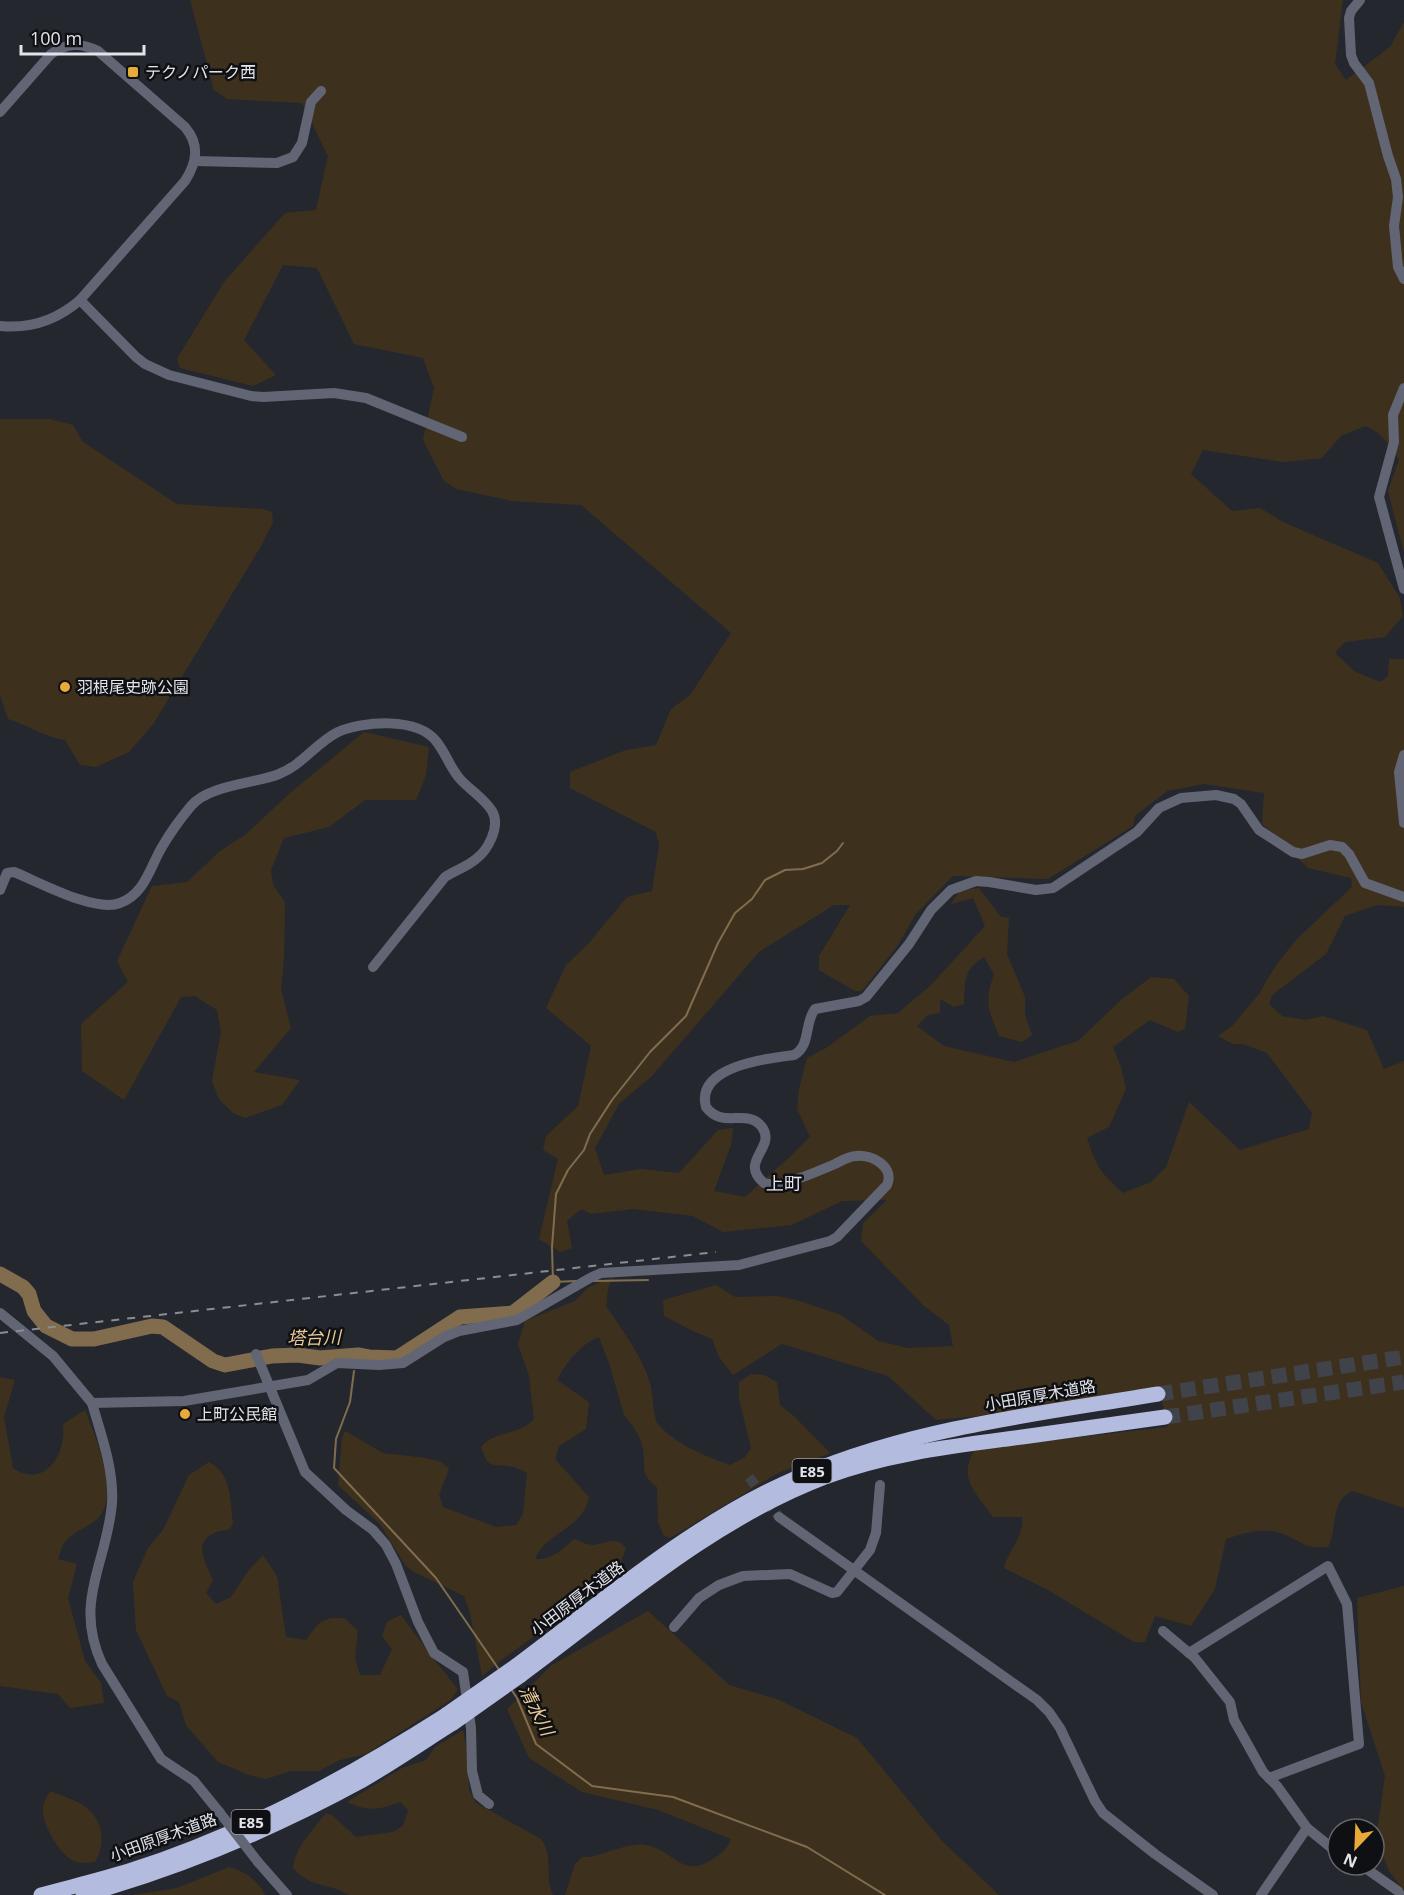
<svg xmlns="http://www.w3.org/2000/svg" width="1404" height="1895" font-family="'Open Sans','Noto Sans JP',sans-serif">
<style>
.green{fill:#3d311e;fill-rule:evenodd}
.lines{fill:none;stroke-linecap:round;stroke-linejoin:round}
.stream{stroke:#816d4e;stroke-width:2}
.river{stroke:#816d4e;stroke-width:15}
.minor-tunnel{stroke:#41434b;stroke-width:10;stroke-dasharray:10 5;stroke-linecap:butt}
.highway-tunnel{stroke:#41434b;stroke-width:15;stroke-dasharray:15 8;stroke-linecap:butt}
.minor{stroke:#626574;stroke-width:10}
.highway{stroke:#b3bbdf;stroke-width:15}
.rail{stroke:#8b8d93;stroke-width:2;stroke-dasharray:8 8;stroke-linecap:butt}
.minor-bridge{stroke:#626574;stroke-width:10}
.highway-bridge{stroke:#b3bbdf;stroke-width:15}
.poi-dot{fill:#e8ab37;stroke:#0f1014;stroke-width:2}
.labels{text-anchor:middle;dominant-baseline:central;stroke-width:5;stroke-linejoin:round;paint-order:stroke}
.shield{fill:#0f1014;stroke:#a3a4aa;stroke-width:1.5}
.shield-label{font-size:15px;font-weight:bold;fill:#e2e4ea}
.poi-label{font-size:16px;fill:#e2e4ea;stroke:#0f1014;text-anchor:start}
.street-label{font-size:16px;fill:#e2e4ea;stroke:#0f1014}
.neighbourhood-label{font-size:18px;fill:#e2e4ea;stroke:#0f1014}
.water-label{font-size:18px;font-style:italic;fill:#eecb94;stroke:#0f1014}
</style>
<rect width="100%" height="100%" fill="#25272f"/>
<g class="green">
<path d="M190,0H1343L1335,64L1346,80L1390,47L1404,22V553L1388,491L1399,460C1388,444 1384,434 1365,426L1341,436L1322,458L1284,462L1203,450L1191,474L1232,511L1260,508L1283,522L1378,563L1400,598L1403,616L1385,637L1345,642L1335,653L1354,671L1380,682L1388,676L1389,659H1404V907L1377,905L1345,916L1326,954L1272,995L1269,1004L1282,1016L1306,1020L1323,1016L1367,1030L1384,1069L1404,1061V1508L1352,1491C1348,1493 1343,1497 1341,1500C1332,1514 1336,1532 1328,1547C1304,1549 1303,1542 1283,1534C1265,1526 1244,1533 1226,1539L1215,1589L1191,1626L1155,1616L1145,1642H1134L1048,1590L1004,1568C1008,1550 1025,1536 1022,1517H993C976,1492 957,1479 975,1449L1168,1427L1159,1388L978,1416L936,1420L888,1376L782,1344L733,1375L719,1357L712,1339L693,1331L664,1316L663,1300L716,1285L735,1297L777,1296L800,1301L841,1315L878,1341L908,1348L953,1346L949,1325L923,1305L861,1241L863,1223L887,1200L842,1201L792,1225L723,1232L693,1216L633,1209L591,1214L581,1209L567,1221L572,1248L560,1252L539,1239L558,1159L543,1150L546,1136L578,1106L591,1046L546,1008L566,965L588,944L627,897L652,891L659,845L656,832L570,788V772L626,750L656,745L671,709L690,695L731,633L581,505L512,501L456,489L444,481L423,440L434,388L423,358L354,344L317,268L283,265L244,340L276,375L253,386L180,368L177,359L224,282L285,213L316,210L328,156L302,103L227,99L214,90ZM1204,784L1264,793L1262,824L1308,868L1351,878L1352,887L1297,939L1276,965L1259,994L1232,1026L1218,1036L1233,1044H1243L1267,1053L1312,1113L1309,1129L1240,1150L1189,1102L1166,1167L1151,1182L1123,1193C1101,1173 1096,1167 1087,1138L1109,1127L1126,1089L1121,1067L1113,1047L1150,1020L1178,1032L1185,1029L1189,996L1174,979L1151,977L1121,1000L1078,1041L1014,1062L944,1046L917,1026L928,1015L940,1013V999L954,1007L964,1004C965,982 963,969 984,957L994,974C984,1004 988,1008 999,1036L1022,1042L1032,1035L1025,1015V997L1007,954L1009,918L1001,917L979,888L960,890L951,904L973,898L985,926L930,986L898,1013L870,1016L826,1048L807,1058L799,1089L797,1109L810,1137L794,1153L745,1197L714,1191L731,1145L733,1128L718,1130L679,1173L640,1169L604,1175L595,1148L619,1104L652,1076L759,952L834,905H850L819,956V970L855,991H862L898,945L915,915L953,876L1048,879L1133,826L1135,816L1167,791Z"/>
<path d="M0,419H50L73,425L83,442L177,504L262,509L272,512L273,522L261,546L154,723L129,752L96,767L80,765L65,740C44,737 28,725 8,719L0,695Z"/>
<polygon points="364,732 429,747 426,775 416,800 365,800 329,827 284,838 271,870 273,885 285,902 284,957 281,989 291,1028 254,1072 300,1080 282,1105 245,1118 233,1113 219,1099 212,1081 221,1032 217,1010 195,996 181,997 124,1100 82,1071 81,1024 128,982 117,961 152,886 187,882 220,851 245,835 290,793"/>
<path d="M614,1277L608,1288L606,1306C622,1330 642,1356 650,1383C653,1393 653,1418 658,1424C676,1445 705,1456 730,1465L745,1457L751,1448L739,1399V1382L751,1374L764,1375L777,1382L780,1405L794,1416L830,1453L778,1473L670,1538L664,1536L658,1522L657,1487C639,1474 646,1467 643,1449C641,1438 632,1423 624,1415L609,1363L599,1337C580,1344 566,1363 557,1380L589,1402L586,1429L559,1446L555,1459L589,1497C583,1529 547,1531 535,1559C552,1560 562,1550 574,1539C580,1541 587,1545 593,1545C607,1544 616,1535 626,1548L616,1574L597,1591L500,1661L482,1676L470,1613L464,1596L414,1572L405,1565L380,1524L338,1485L342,1438L345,1431L383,1453L426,1458L441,1462L449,1469L439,1495L443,1507L496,1527L516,1525L523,1514L527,1473C522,1470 515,1467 509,1466C490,1464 488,1468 481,1447C494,1430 520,1436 534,1419L529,1376L518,1344L525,1321L575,1301L589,1287Z"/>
<path d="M0,1377L15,1380L4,1417L13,1468C45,1490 67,1453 63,1424L85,1410C95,1436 120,1492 99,1517C90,1527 73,1531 65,1542C61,1546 60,1554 58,1559L77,1564L68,1598L85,1661L101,1683L104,1703L70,1708L58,1694L0,1686Z"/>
<path d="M209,1462C232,1474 230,1500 233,1523L230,1529C192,1535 200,1553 213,1580L206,1593L216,1604L231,1597L249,1570L263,1555L277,1576L286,1637L306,1640C319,1622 321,1617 344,1618L358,1631L355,1658L360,1675H380L392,1649L382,1636L387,1622L401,1615L432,1657L458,1689L451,1700L366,1754L340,1760L319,1771H291L266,1779L249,1775L218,1762L186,1725L179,1702L167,1696L136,1630L133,1582L148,1548L163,1530L189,1475Z"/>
<polygon points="1404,1586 1404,1891 1389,1871 1376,1840 1385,1776 1361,1702 1357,1598"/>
<path d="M648,1611L729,1685L777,1699L857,1738L942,1841L999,1895H565L575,1864L582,1857H590C604,1854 632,1842 645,1845C674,1849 681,1880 713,1859C721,1854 727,1849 731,1839L658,1810L582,1792L529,1758L507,1709L552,1665Z"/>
<path d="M463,1730L466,1746L469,1790L476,1803L541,1839C554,1857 544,1877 553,1895H349C330,1883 310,1888 293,1868C295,1847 314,1829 326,1813L333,1816L356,1837L393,1832L403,1826L408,1810L400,1802C378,1810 369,1812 347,1802L402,1768L426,1760L435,1747Z"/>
<path d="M51,1791C61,1796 82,1802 89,1810C104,1823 105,1846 95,1862C87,1863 79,1864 72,1860C58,1852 38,1819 44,1803C45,1799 48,1795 51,1791Z"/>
<path d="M229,1867C244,1871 258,1880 265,1895H132L177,1888Z"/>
</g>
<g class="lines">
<g class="stream">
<polyline points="576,1281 553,1282 552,1247 556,1194 568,1170 584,1150 590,1134 612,1100 650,1052 686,1016 718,943 735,913 752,899 765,880 785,870 803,869 822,863 837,851 843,843"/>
<polyline points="594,1281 648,1280"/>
<polyline points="354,1371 350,1402 336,1439 334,1468 436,1578 500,1671"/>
<polyline points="511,1689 517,1698 536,1744 592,1786 673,1797 807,1847 885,1895"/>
</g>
<polyline class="river" points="0,1274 23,1287 29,1294 34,1311 46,1326 72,1339 94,1339 152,1326 163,1327 213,1361 225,1365 272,1356 298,1355 320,1358 358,1355 369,1357 397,1358 460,1317 513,1313 553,1282"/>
<polyline class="minor-tunnel" points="749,1477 779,1517"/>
<g class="highway-tunnel">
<polyline points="1158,1394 1404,1357"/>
<polyline points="1165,1417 1404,1382"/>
</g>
<g class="minor">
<polyline points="1360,0 1351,11 1349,18 1351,55 1354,63 1369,83 1388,156 1396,179 1398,197 1394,226 1398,267 1404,279"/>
<path d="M0,112L51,54C67,43 80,42 98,51L185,127C200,145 197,162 185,181L80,300C57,320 30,329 0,326"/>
<polyline points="195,161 277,163 293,157 302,143 311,102 321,91"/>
<polyline points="80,300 136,357 145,364 169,375 251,396 263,397 334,393 366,398 462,437"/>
<polyline points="1404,388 1393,415 1394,442 1379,497 1404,589"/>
<polyline points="1404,755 1399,772 1404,823"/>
<path d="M0,890L7,873L14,872C39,882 95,913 120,903C145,894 150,867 162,847C170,833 181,818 191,806C208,785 254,784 279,774C302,765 316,743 338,732C363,721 417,717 436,741C446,753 450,768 460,779C470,790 485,799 492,811C501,826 488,850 476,859C467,867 455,870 445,877L373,967"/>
<path d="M0,1313L53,1356L92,1403L184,1401L308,1380L337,1363L379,1365L403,1363L444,1337L459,1331L517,1320L590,1278L601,1273L739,1265L830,1241L837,1237L887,1185C895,1167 872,1154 856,1156C849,1156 841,1161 835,1164C818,1171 780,1189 764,1183C738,1161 777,1148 762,1127C747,1107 723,1130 706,1107C695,1066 769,1058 794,1055C811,1046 804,1023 815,1009L859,1001L866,997L909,944L931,910L951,890L976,881L989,882L1036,890L1053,888L1137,832L1159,808L1181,798L1216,795L1234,799L1241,804L1259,830L1293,852L1302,854L1330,845L1342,847L1349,854L1365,883L1404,897"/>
<polyline points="256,1354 305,1472 346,1510 373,1530 386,1545 396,1564 418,1622 434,1653 463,1672 471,1728 472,1771 478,1795 489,1804"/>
<path d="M92,1403C101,1435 114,1469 112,1503C107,1564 73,1601 102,1664L161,1759L194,1781L220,1813"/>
<polyline points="779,1517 1037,1700 1049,1712 1060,1728 1095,1801 1103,1813 1155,1854 1213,1895"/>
<polyline points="674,1627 699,1598 719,1585 743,1576 790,1574 832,1593 837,1592 870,1550 876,1533 880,1485"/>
<polyline points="1163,1631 1195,1658 1230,1702 1234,1720 1263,1772 1277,1786 1307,1828 1338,1853"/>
<polyline points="1189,1653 1328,1566 1347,1604 1359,1744 1269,1778"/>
<polyline points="258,1862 287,1895"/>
<polyline points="1361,1865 1398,1891 1400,1895"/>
<polyline points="1261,1895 1307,1828"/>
</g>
<g class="highway">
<path d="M516,1666C599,1604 689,1527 783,1484C900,1429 1032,1415 1158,1394"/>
<path d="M521,1675C617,1604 712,1520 825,1477C883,1455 946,1447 1007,1439C1060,1432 1113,1424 1165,1417"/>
<path d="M41,1895C70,1887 100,1880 129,1871C242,1835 347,1778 446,1715"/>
<path d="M83,1895C180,1868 273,1829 361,1781C392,1763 423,1742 453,1723"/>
</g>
<polyline class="rail" points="0,1333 716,1252"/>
<polyline class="minor-bridge" points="220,1813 258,1862"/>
<g class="highway-bridge">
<polyline points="446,1715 516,1666"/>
<polyline points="453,1723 521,1675"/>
</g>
</g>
<g class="poi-dot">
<rect x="127" y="66" width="12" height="12" rx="3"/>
<circle cx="65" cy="687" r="6"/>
<circle cx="185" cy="1414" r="6"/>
</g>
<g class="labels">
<g class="shield">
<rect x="792.5" y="1459" width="39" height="24" rx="4.5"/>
<rect x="231.5" y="1810" width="39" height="24" rx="4.5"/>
</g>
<g class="shield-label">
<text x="812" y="1471">E85</text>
<text x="251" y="1822">E85</text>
</g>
<g class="poi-label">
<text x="145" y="72">テクノパーク西</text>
<text x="77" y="687">羽根尾史跡公園</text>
<text x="197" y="1414">上町公民館</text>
</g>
<g class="street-label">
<text transform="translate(1040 1395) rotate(-10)">小田原厚木道路</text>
<text transform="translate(577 1598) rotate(-37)">小田原厚木道路</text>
<text transform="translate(163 1837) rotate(-20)">小田原厚木道路</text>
</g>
<g class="neighbourhood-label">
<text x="784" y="1183">上町</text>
</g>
<g class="water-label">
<text transform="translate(314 1337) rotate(-1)">塔台川</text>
<text transform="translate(537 1710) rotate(63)">清水川</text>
</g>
</g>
<g transform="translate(1356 1847) rotate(203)"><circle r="28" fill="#0f1014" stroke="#63656a" stroke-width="1.5"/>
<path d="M0-4.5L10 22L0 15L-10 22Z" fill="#e8ab37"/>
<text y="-9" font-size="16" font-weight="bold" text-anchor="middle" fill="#e2e4ea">N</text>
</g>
<path d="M21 45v9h123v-9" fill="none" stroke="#e2e4ea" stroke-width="3"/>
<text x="30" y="45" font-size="18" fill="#e2e4ea" stroke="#0f1014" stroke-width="4.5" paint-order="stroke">100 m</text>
</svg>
